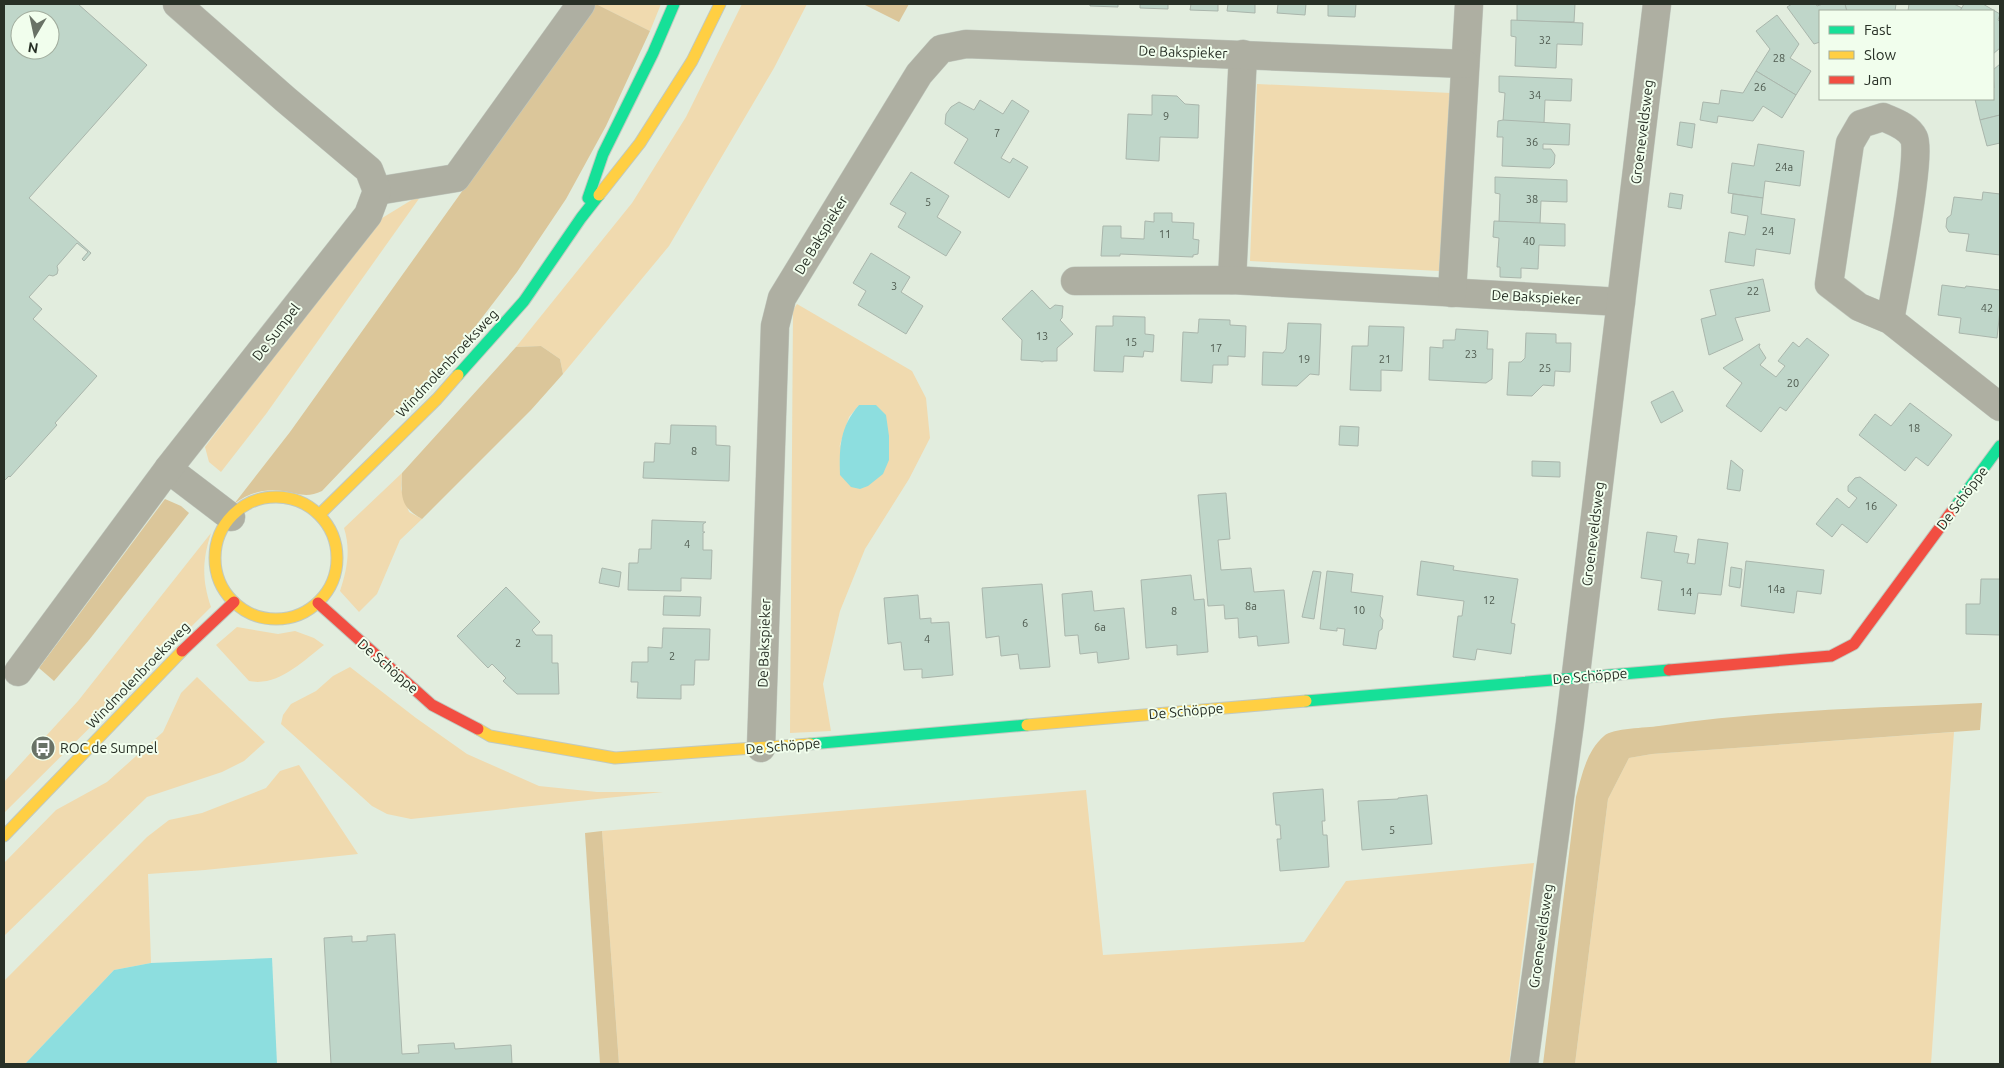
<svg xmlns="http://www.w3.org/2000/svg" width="2004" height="1068" font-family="Ubuntu,sans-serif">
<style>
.green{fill:#f0daaf;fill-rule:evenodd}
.forest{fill:#dbc69a}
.water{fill:#8ddedf}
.building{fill:#bfd6c9;stroke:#aab6ac;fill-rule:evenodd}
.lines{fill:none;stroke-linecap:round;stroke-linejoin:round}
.street-casing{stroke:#c1c9bf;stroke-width:29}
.fast-casing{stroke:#c1c9bf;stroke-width:13}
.slow-casing{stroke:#c1c9bf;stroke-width:13}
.jam-casing{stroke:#c1c9bf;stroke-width:13}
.street{stroke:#aeafa2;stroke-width:28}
.fast{stroke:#16e098;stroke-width:11}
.slow{stroke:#ffcf43;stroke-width:11}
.jam{stroke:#f24e42;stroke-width:11}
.labels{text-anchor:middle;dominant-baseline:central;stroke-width:4;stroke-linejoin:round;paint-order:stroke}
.number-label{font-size:11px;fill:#4e5a4f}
.street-label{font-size:14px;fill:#283026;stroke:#f1feed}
.poi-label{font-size:14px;fill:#283026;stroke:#f1feed;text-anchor:start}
</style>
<rect width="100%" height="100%" fill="#e2edde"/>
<g class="green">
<polygon points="596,4 661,4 650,31"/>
<polygon points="742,4 807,4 774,68 669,246 563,374 560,359 541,346 516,347 632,203 686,117"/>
<polygon points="1257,84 1451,93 1439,271 1250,261"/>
<polygon points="423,193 266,414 221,472 209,462 205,447 374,223"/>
<path d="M797,304L912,371L926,398L930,438L909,479L865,549L840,611L823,684L831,731L790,733L793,310ZM859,405L839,448L849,417Z"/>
<path d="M402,473L401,489L409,512L422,519L400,540L377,594L359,612L340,591C347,570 351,550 344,528Z"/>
<path d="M211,533C202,561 202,580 211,607L4,813V782L78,701Z"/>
<path d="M237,627L278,634L295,631L314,638L324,645C303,661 278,687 249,681L216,645Z"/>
<polygon points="350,667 416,718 467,754 539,786 597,792 663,792 411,819 387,814 372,806 281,724 283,715 291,704 316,691 333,676"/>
<polygon points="197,677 265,742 244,761 222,772 147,797 4,936 4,863 56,810 107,782 163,732 181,693"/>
<polygon points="1954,732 1931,1064 1575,1064 1608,799 1629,758 1652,754"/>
<polygon points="299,765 358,854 205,870 148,874 151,963 114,970 25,1064 4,1064 4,981 147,837 169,820 202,813 266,788 280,771"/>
<polygon points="1086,790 1103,955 1304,942 1346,881 1534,863 1509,1064 619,1064 602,831"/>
</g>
<g class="forest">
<path d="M596,4L650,31L606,126L566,199L517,272L461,345L322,491C308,498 298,494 283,491C264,488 249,493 234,504L290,432Z"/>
<polygon points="863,4 909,4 899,22"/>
<path d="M541,346L560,359L563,374L531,410L422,519C400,507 401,496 402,473L516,347Z"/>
<polygon points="165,499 181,506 189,513 89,640 54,681 39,668"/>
<path d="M1982,703L1980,730L1652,754L1629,758L1608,799L1575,1064H1543L1576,797C1582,775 1586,752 1604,736C1613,728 1646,728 1659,726C1766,710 1874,708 1982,703Z"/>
<polygon points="602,831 619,1064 600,1064 585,833"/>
</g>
<g class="water">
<path d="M859,405H876L886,415L889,436V460L883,474L868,486L860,489L851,487L840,475C839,447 840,427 859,405Z"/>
<polygon points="272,958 277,1064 25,1064 114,970 151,963"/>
</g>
<g class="building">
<path d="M4,4H78L147,65L29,198L91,253L84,261L82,259L88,252L77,243L57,266L58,270L57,274L53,276L49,275L29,297L42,309L33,319L97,376L55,423L57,425L10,477L9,476L4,481ZM20,20H50V50H20Z"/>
<polygon points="1090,4 1118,4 1118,7 1090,6"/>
<polygon points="1140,4 1168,4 1168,9 1140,8"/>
<polygon points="1191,4 1218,4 1218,11 1190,10"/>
<polygon points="1228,4 1255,4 1255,13 1227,11"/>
<polygon points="1278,4 1306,4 1305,15 1277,13"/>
<polygon points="1328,4 1356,4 1355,17 1328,16"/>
<polygon points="1517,4 1575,4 1574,22 1517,21"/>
<polygon points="1792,4 1816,4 1817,6 1823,4 1845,4 1847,11 1820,11 1820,42 1814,44 1787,7"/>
<polygon points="1845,4 1896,4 1895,11 1847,11"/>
<polygon points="1909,4 1954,4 1962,8 1960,11 1908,11"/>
<polygon points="1964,4 1983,4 2000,14 1998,20 2000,22 2000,48 1993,54 1993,11 1960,11"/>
<polygon points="1777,15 1799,44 1790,58 1811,71 1796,95 1756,71 1770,49 1756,31"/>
<polygon points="1511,20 1583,23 1582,45 1557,44 1556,68 1515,66 1516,37 1511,36"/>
<polygon points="2000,64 2000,115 1980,120 1975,99 1993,99 1993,88 1994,88 1993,70"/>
<polygon points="1756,71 1796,95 1782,118 1763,106 1753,121 1718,116 1717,123 1700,120 1703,102 1719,104 1721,90 1743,93"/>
<polygon points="1499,76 1572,79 1571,101 1545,100 1544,123 1503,121 1505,93 1499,92"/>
<polygon points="1152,95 1177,96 1185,104 1199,105 1198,138 1160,137 1159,161 1126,159 1128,114 1152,115"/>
<polygon points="980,100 1003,114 1012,100 1029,111 1001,158 1010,163 1013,158 1028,167 1009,198 954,163 968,139 945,124 946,114 951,107 959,102 974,110"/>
<polygon points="2000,115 2000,143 1987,146 1980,120"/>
<polygon points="1503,120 1570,124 1569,145 1543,144 1543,149 1551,149 1555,155 1554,164 1550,168 1502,166 1503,137 1497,137 1498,121"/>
<polygon points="1680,122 1695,124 1692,148 1677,145"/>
<polygon points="1758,144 1804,151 1800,186 1765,181 1763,198 1728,193 1732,163 1754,166"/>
<polygon points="911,172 949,196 937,217 961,232 946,256 898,227 906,213 890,204"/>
<polygon points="1495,177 1567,180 1567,202 1541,201 1540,224 1499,222 1500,194 1495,193"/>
<polygon points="1983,192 2000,194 2000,255 1966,251 1969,234 1949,232 1946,227 1947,218 1951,215 1954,197 1982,200"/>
<polygon points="1670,193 1683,195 1681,209 1668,207"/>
<polygon points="1733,194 1763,198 1761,214 1795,219 1790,254 1756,249 1754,266 1725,262 1729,232 1745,235 1748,216 1731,213"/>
<polygon points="1154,213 1172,213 1172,222 1194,223 1193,239 1199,240 1198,254 1193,255 1193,257 1120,254 1120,256 1101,256 1103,226 1121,226 1121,238 1144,239 1145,221 1154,222"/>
<polygon points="1494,221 1565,224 1565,246 1539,245 1538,269 1521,268 1521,278 1500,277 1500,267 1497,267 1499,238 1493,237"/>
<polygon points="871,253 910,277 901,292 923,306 906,334 858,305 866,291 853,283"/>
<polygon points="1763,279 1770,311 1735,318 1743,340 1709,355 1701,319 1716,315 1710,290"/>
<polygon points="1942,285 1965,288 1966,286 2000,290 2000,310 1997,338 1959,333 1961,318 1938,315"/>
<polygon points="1032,290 1050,309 1055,305 1063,306 1062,318 1060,320 1073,334 1057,348 1057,361 1044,361 1042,362 1040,361 1021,360 1022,340 1002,319"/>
<polygon points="1113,316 1145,317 1145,334 1154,335 1153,352 1144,351 1143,357 1124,356 1123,372 1094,371 1096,326 1113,326"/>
<polygon points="1199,319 1230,320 1230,325 1246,326 1245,357 1228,356 1228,365 1213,365 1212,383 1181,381 1183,332 1198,333"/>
<polygon points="1288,323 1321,324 1319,375 1310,374 1297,386 1262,385 1263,352 1283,353 1286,349"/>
<polygon points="1369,326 1404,327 1402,371 1381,370 1381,391 1350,390 1352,346 1368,346"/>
<polygon points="1456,329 1488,331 1487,349 1493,349 1492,379 1486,383 1429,380 1430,347 1443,348 1443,340 1455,340"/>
<polygon points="1526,333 1556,334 1556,343 1571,343 1570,372 1555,371 1554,386 1543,385 1532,396 1507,395 1509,362 1521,362 1525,358"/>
<polygon points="1807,338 1829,355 1786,411 1780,407 1761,432 1726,406 1742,383 1723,368 1759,344 1760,344 1759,347 1766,358 1760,365 1776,377 1785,366 1778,361 1793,342 1799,347"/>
<polygon points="1673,391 1683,411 1661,423 1651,402"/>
<polygon points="1910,403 1952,435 1928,466 1916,457 1905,471 1859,435 1875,414 1891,426"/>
<polygon points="671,425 716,426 716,445 730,446 729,481 643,478 644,462 654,462 655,443 670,444"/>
<polygon points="1340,426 1359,427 1358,446 1339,445"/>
<polygon points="1731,460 1743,470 1740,491 1727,489"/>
<polygon points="1532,461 1560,462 1560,477 1532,476"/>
<polygon points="1860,477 1897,505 1867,543 1842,524 1832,537 1816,524 1837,498 1849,508 1857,498 1848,491 1848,486 1855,478"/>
<polygon points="1226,493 1230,539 1218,540 1221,570 1251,568 1254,592 1284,590 1289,643 1258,646 1257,636 1239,638 1238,618 1225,619 1224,605 1208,606 1198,495"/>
<polygon points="652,520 706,522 703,524 703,532 705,532 703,533 703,550 712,550 711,579 681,578 681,591 628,590 629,563 638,563 639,549 651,549"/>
<polygon points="1647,532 1677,536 1674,552 1689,554 1687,563 1695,564 1698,539 1728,543 1721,595 1698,593 1695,614 1658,610 1662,581 1641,578"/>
<polygon points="1421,561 1454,566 1453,570 1518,579 1511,623 1515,624 1511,654 1477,649 1475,660 1453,657 1458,616 1462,616 1464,601 1417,595"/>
<polygon points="1746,561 1824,570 1821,594 1797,591 1794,613 1741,606"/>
<polygon points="1731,567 1742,569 1740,588 1729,586"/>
<polygon points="602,568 621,572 619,587 599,583"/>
<polygon points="1313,571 1321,572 1314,619 1302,617"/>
<polygon points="1327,571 1353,574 1351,592 1383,596 1380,616 1383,620 1382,629 1379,631 1376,649 1343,645 1345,629 1337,628 1337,631 1320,629"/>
<polygon points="1191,575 1194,600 1204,599 1208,652 1177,655 1177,645 1146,648 1141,580"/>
<polygon points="1981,579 2000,579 2000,635 1966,634 1966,604 1980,604"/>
<polygon points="1042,584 1050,667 1020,669 1018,654 1001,656 999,636 986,638 982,588"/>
<polygon points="506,587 540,622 532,630 536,635 552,635 552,663 558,663 559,694 517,694 503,681 506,678 492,664 488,668 457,636"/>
<polygon points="1092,591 1094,611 1124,608 1129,659 1098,663 1097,652 1080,654 1078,635 1065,636 1062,594"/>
<polygon points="918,595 920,619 931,618 931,623 949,622 953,675 922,678 922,669 904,670 901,642 888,644 884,598"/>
<polygon points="664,596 701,597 700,616 663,615"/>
<polygon points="663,628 710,629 709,660 695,660 694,685 681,685 681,699 637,698 638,682 631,682 632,662 648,662 648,647 662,648"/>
<polygon points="1323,789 1325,821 1322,821 1323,835 1327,835 1329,867 1280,871 1277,839 1281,839 1280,825 1276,825 1273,793"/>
<polygon points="1427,795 1432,844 1362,850 1358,801 1398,799 1398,798"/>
<polygon points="395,934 402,1054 419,1053 418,1045 454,1043 455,1049 511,1045 512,1064 331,1064 324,938 352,936 352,942 367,941 367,936"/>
</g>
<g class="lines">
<defs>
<g id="street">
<polyline points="377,191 456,178 581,4"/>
<polyline points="1232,280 1243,54"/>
<polyline points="1075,281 1232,280 1621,302"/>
<polyline points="1452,293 1469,4"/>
<path d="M1890,320C1895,293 1922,154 1914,138C1908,126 1894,122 1883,117L1861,124L1850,143L1829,284L1859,307L1890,320L2000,407"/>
<polyline points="168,469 231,517"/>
<polyline points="18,672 168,469 368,215 377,191 369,170 285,99 177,4"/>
<polyline points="761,748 775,326 782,298 919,74 941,49 966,44 1465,64"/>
<polyline points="1524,1064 1570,723 1657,4"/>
</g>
<g id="fast">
<polyline points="588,198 603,154 653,53 674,4"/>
<polyline points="458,375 524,301 581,218 599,195"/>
<polyline points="1955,507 2000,446"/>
<polyline points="1306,701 1669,670"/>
<polyline points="810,744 1027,725"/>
</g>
<g id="slow">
<polyline points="599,195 640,143 692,61 720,4"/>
<circle cx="276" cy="558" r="61"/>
<polyline points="320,514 437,399 458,375"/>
<polyline points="1027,725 1306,701"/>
<polyline points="478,729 490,736 615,758 810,744"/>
<polyline points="4,836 182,651"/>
</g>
<g id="jam">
<polyline points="318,603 432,705 478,729"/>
<polyline points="182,651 234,602"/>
<polyline points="1669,670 1831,656 1854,644 1955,507"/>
</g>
</defs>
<use href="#street" class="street-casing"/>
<use href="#fast" class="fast-casing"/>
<use href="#slow" class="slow-casing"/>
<use href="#jam" class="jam-casing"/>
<use href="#street" class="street"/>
<use href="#fast" class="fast"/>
<use href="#slow" class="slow"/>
<use href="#jam" class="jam"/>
</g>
<defs>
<symbol id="bus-disc" viewBox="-11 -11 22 22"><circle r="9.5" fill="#697266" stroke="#f1feed"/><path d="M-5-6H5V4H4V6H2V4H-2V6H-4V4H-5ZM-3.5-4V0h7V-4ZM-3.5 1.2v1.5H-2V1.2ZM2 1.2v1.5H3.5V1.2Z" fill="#fff"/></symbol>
</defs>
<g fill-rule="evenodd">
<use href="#bus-disc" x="29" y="734" width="28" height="28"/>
</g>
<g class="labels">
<g class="number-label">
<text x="1545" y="40">32</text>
<text x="1779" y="58">28</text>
<text x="1760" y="87">26</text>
<text x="1535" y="95">34</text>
<text x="1166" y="116">9</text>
<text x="997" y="133">7</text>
<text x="1532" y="142">36</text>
<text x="1784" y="167">24a</text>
<text x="1532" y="199">38</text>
<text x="928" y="202">5</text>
<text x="1768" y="231">24</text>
<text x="1165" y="234">11</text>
<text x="1529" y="241">40</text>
<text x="894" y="286">3</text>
<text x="1753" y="291">22</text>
<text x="1987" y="308">42</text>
<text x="1042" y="336">13</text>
<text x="1131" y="342">15</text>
<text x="1216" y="348">17</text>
<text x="1471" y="354">23</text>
<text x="1304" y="359">19</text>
<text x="1385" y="359">21</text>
<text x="1545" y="368">25</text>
<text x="1793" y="383">20</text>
<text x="1914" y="428">18</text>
<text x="694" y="451">8</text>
<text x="1871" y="506">16</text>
<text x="687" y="544">4</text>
<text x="1776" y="589">14a</text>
<text x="1686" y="592">14</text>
<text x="1489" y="600">12</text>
<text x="1251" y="606">8a</text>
<text x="1359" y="610">10</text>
<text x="1174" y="611">8</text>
<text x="1025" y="623">6</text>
<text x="1100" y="627">6a</text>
<text x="927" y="639">4</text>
<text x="518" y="643">2</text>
<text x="672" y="656">2</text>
<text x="1392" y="830">5</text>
</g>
<g class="street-label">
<text transform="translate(1183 52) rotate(2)">De Bakspieker</text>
<text transform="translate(1642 132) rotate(-83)">Groeneveldsweg</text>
<text transform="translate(821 235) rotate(-59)">De Bakspieker</text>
<text transform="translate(1536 297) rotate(3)">De Bakspieker</text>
<text transform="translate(276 332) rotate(-52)">De Sumpel</text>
<text transform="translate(447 363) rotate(-47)">Windmolenbroeksweg</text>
<text transform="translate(1962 498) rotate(-53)">De Schöppe</text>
<text transform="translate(1593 534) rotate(-83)">Groeneveldsweg</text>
<text transform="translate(764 643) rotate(-88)">De Bakspieker</text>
<text transform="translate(388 666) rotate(41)">De Schöppe</text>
<text transform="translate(138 675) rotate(-46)">Windmolenbroeksweg</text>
<text transform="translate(1590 676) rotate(-5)">De Schöppe</text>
<text transform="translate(1186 711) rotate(-5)">De Schöppe</text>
<text transform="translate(783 746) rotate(-5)">De Schöppe</text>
<text transform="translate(1541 936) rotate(-82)">Groeneveldsweg</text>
</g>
<g class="poi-label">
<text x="60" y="748">ROC de Sumpel</text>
</g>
</g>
<rect width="2004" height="1068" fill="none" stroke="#283026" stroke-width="10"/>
<rect x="1819" y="10" width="175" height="90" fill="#f1feed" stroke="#a1ac9d"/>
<rect x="1829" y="26" width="25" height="8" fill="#16e098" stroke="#a1ac9d"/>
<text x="1864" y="35" font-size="15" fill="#283026">Fast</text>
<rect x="1829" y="51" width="25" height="8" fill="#ffcf43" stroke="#a1ac9d"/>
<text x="1864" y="60" font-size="15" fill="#283026">Slow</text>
<rect x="1829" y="76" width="25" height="8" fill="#f24e42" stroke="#a1ac9d"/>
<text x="1864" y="85" font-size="15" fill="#283026">Jam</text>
<g transform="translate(35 35) rotate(189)"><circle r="24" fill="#f1feed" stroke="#a1ac9d"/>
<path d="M0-4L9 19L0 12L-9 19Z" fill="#697266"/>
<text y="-8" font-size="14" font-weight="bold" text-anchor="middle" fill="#283026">N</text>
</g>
</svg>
